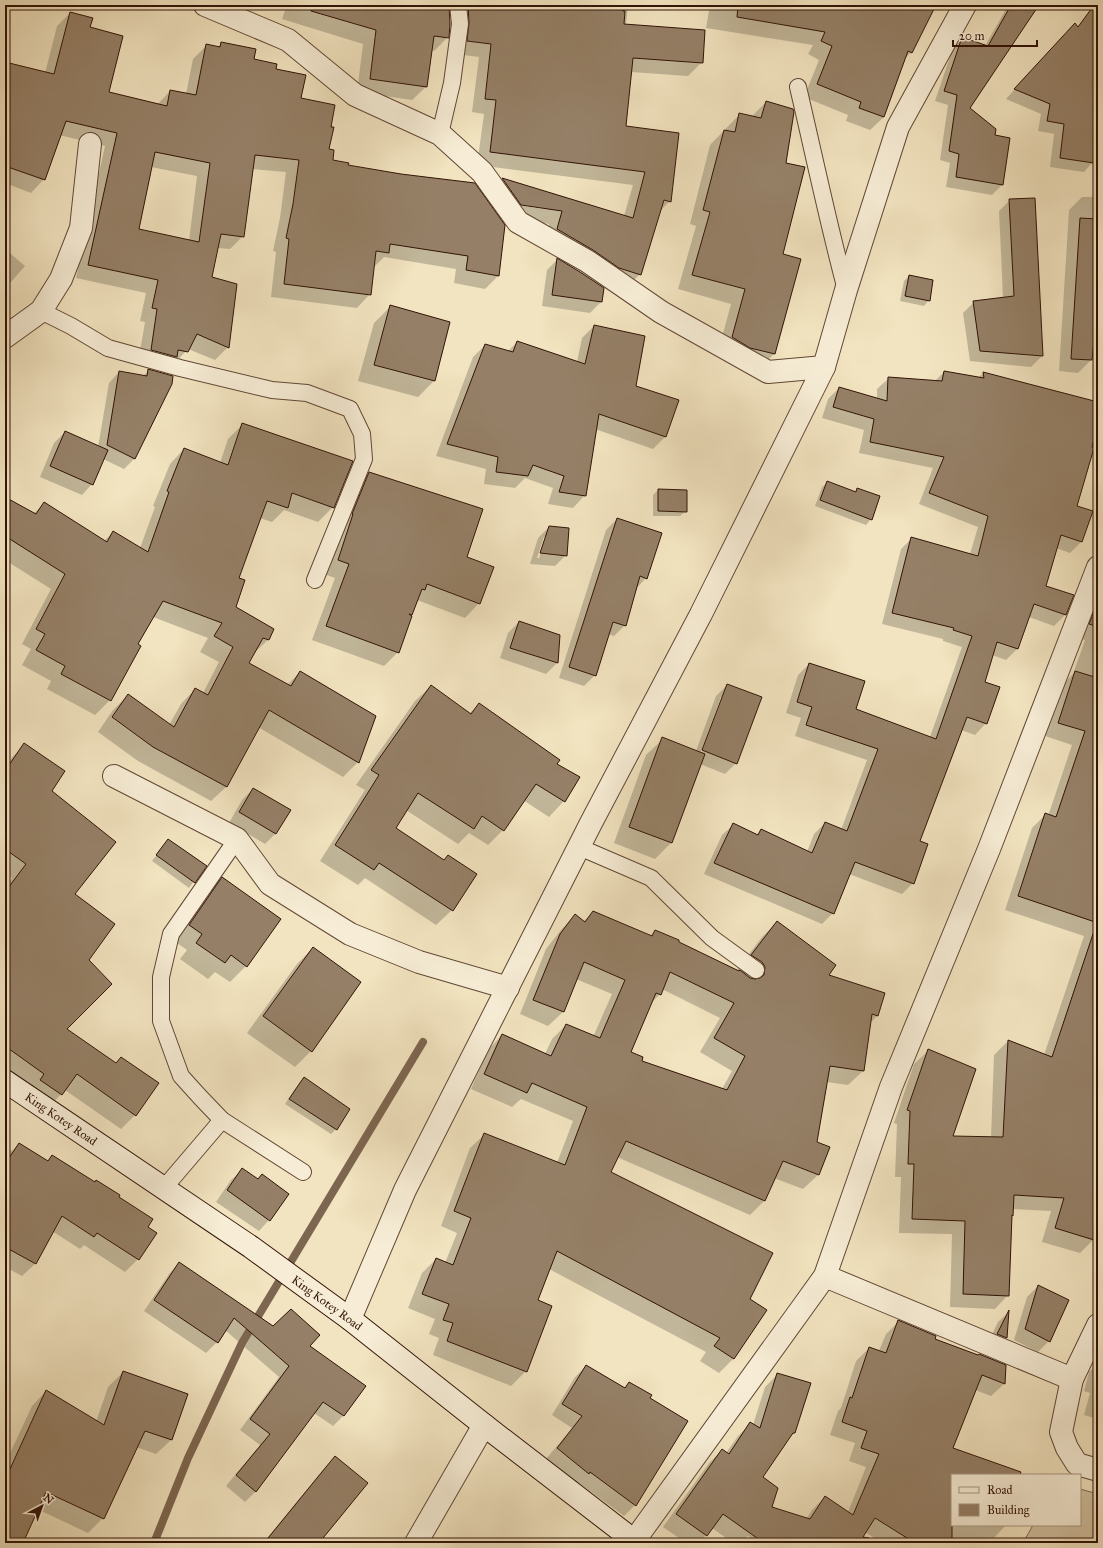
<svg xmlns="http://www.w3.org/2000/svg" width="1103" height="1548" font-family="'IM FELL Great Primer',serif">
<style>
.green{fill:#d1c0a0;stroke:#816a53}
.shadow{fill:#0003;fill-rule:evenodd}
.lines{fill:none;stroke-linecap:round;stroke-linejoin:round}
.stream{stroke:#7d6650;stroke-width:8}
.building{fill:#958067;stroke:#311306;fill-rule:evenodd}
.lane-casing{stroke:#614734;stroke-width:18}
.street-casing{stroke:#614734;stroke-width:24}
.secondary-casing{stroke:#311306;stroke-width:24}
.lane{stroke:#f7edd6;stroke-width:16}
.street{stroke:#f7edd6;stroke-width:22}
.secondary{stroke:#f7edd6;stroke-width:22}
.labels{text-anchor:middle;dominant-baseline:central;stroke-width:4;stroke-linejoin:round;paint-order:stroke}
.street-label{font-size:12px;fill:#311306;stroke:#f7edd6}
</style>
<rect width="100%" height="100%" fill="#f2e4c0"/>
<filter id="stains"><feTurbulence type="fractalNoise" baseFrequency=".005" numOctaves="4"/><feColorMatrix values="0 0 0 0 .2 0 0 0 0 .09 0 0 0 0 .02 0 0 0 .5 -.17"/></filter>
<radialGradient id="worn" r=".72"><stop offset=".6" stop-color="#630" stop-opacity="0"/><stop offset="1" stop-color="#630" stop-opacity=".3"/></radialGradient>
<polygon class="green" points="1080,1489 1098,1494 1098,1543 1023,1543 1033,1525 1080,1525"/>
<g class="shadow">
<path d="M287,5H628L626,25L702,62L688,76L631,72L625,127L670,201L659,212L640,274L627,287L544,243L549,224L508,218L489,192L502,179L624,216L633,185L477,165L484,114L472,112L479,57L455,54L453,13L449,9L448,37L434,51L431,50L426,87L412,100L357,92L363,44L282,19ZM516,203L540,207L545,209L516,205Z"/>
<polygon points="710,5 928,5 911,52 903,61 884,117 870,130 846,121 848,115 804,97 819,60 808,54 813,45 706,28"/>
<polygon points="1001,5 1038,5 969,109 994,136 1009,139 1002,185 992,195 946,187 950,163 940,160 948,105 935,101 953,48 963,38 985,46 1006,9"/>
<path d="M70,13L89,28L108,92L157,105L170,91L186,94L193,59L207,45L217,48L222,43L274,70L300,99L330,127L328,150L332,161L347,166L498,276L485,289L454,283L456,269L384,257L375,266H373L370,294L357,308L271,297L276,252L273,251L280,218L286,172L252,169L243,236L230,249L218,248L211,278L228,347L215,360L188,349L173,365L138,363L145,322L140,321L146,293L76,278L105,146L59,135L44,179L31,193L5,183V63L45,73L57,26ZM151,167L197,176L189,241L138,230Z"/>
<polygon points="1078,28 1098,38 1098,141 1096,141 1093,162 1084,172 1050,167 1054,134 1038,131 1041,114 1006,99 1065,34"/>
<polygon points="766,102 785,163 782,254 774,354 760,368 718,352 731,304 678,289 696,226 690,224 710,145 740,114 752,116"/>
<polygon points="1082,197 1098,197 1098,356 1091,356 1091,360 1078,373 1059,371 1069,210"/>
<polygon points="1010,200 1042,356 1031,367 970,361 963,313 974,302 1003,298 999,211"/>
<polygon points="5,249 25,266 5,289"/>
<polygon points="557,260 601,302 590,313 542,306 547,270"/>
<polygon points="909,276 929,300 924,306 900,301 904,281"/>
<polygon points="390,307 449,323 434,381 418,397 358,381 374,323"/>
<polygon points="594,326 635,387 665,437 653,449 595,429 585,495 573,508 548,504 553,488 525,478 515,488 484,484 486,469 436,456 473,357 485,345 508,351 517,342 577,362 582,338"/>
<polygon points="149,370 171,384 134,459 124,469 103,459 92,484 82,495 40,477 54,443 65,432 98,447 109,383 119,372 143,376"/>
<polygon points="944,372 978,378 983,373 1098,403 1098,419 1076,507 1081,542 1070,553 1056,548 1045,586 1072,596 1065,615 1054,626 1029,617 1017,649 1006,660 992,655 984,683 986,723 975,735 961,730 919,841 913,883 902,894 849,874 833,913 822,924 704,874 722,835 734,824 756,835 761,830 807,852 814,834 825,823 841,830 867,760 795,736 801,718 786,713 798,675 809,664 854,709 930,737 962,647 943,641 943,639 882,624 901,549 912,538 970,554 978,527 919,504 933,468 859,453 864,430 822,418 828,399 839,388 877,399 877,389 889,378 935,381"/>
<polygon points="243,424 333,507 318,522 284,510 272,522 260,518 238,579 234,608 273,629 268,640 253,654 248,663 287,685 300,672 358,762 343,777 258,727 226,787 211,801 138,761 98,732 113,710 128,695 169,725 181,704 195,689 203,693 219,662 200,652 208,638 153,617 137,645 110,700 95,715 47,689 51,681 22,665 31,649 22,644 51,589 5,560 5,498 33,514 44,504 104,541 113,532 140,548 155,507 153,506 170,464 184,449 220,463 228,439"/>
<polygon points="369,473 466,558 479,603 465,618 417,600 398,652 384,666 312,640 335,578 324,574 355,487"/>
<polygon points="828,482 854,492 857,489 871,519 866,525 815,506 822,487"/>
<polygon points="658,490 686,511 680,516 653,516 653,495"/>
<polygon points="617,519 646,578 635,590 625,625 614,636 608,634 595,675 584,686 559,678 606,530"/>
<path d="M549,527L566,555L555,566L530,564L538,538ZM544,537H546L539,558H537Z"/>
<polygon points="1098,601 1098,1224 1093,1240 1080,1253 1042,1242 1051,1211 1012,1209 1011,1216 1008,1295 995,1309 950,1307 952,1234 899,1233 901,1177 895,1177 897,1124 894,1123 914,1064 928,1051 952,1137 991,1138 994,1055 1008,1041 1044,1055 1084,936 1005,910 1032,828 1045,815 1048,816 1072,745 1045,736 1061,686 1073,674 1085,640 1077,637 1084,619 1096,606"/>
<polygon points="519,622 559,636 557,663 546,674 500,658 508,633"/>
<path d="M727,685L736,763L725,774L700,764L671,843L655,859L614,843L646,755L663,739L696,751L716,696ZM721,697H723L701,755H700Z"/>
<polygon points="431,686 469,714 479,704 556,764 578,778 564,801 549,817 523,800 503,830 488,845 469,833 458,844 406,810 394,829 452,910 436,925 365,878 358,885 320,861 365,790 356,785 415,701"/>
<polygon points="24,745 50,791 87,960 65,1029 135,1115 121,1129 65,1090 47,1109 5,1071 5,888 12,878 5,873 5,765"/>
<polygon points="253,789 276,833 265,844 229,823 242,800"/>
<polygon points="168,840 205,866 189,888 152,861"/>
<polygon points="222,878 246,966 230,982 215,972 208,979 180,959 187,950 174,941 206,894"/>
<path d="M593,912L650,936L655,931L736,971L762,937L777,922L828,976L878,1015L870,1023L863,1071L848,1085L827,1082L816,1143L828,1148L818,1175L803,1189L774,1178L764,1201L750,1215L617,1157L610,1172L749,1299L766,1310L733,1359L719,1373L700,1361L706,1352L549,1269L536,1301L526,1371L511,1386L433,1355L439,1338L429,1334L435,1319L408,1308L422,1273L436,1259L445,1263L457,1233L441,1226L470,1148L485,1134L557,1163L573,1121L521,1099L512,1107L471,1089L488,1050L502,1035L545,1054L552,1039L566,1025L593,1037L612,994L576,979L563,1012L548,1026L520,1014L546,949L561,930L575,915L583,922ZM662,989L720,1018L700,1052L732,1071L722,1089L640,1061L629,1052L651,1003L660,994Z"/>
<polygon points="313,948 311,1051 295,1067 247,1033 297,964"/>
<polygon points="304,1078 336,1129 331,1134 285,1104 299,1083"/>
<polygon points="19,1144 47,1161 52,1157 118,1197 147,1228 138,1259 125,1272 84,1245 80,1249 52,1231 36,1263 22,1276 5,1267 5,1147 12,1151"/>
<polygon points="242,1170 269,1220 259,1231 216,1202 231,1180"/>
<polygon points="179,1263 274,1327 308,1347 364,1386 343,1416 333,1426 314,1413 256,1491 245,1502 226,1486 260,1445 240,1430 279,1377 225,1330 217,1342 206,1353 144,1311 169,1274"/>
<polygon points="1038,1286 1049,1341 1038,1352 1014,1340 1027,1297"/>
<polygon points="1008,1313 1006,1338 996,1349 987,1345 998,1322"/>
<polygon points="899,1321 934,1339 1004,1384 991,1396 975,1390 952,1448 1024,1475 952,1475 952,1525 1006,1525 993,1539 989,1537 986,1543 882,1543 865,1532 858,1543 758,1543 748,1536 741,1543 733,1543 712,1528 699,1543 686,1543 663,1527 709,1463 722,1450 726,1453 738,1436 751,1423 753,1425 765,1387 778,1374 794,1433 787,1440 761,1478 771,1508 806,1519 812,1510 825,1497 848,1512 866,1467 849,1461 855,1443 830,1435 838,1411 841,1408 856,1361 869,1348 879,1351 886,1334"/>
<polygon points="1098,1363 1098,1419 1084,1415 1090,1393 1084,1391 1089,1372"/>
<polygon points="586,1366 623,1389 629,1383 635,1505 624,1516 579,1483 577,1484 546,1459 572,1428 552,1415 575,1377"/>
<polygon points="123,1372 171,1440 156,1454 136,1447 103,1518 88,1533 37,1509 23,1541 28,1543 5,1543 5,1464 32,1406 46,1391 96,1422 108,1387"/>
<polygon points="335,1458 318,1543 263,1543 322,1471"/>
<polygon points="465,1538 472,1543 460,1543"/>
<polygon points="504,1540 509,1543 500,1543"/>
</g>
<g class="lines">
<polyline class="stream" points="154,1543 188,1458 242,1343 423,1042"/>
</g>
<g class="building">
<polygon points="312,5 449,5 450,24 449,38 434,36 427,87 370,79 376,30 311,11"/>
<polygon points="468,5 623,5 623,11 625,11 624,24 705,30 703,63 633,58 626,126 679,133 671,202 664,200 641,275 619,268 593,250 557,229 562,211 521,205 502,178 633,218 645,172 490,152 496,100 485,99 491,44 467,41 469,23"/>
<polygon points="738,5 936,5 912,53 908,51 884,117 859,108 861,102 817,84 832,46 821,41 825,32 737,17"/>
<polygon points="1011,5 1039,5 970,108 996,129 995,135 1010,138 1003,185 956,177 959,154 949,151 957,95 944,91 962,37 988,46"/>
<polygon points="1094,5 1098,5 1098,134 1094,163 1060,158 1064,124 1047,121 1050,104 1014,89 1075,23 1078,27"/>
<path d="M70,12L93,18L90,27L123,36L109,92L167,106L170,90L196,95L206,44L220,47L221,42L256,49L254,59L277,64L276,69L306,75L301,98L335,105L331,127H334L329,149L334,150L333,160L349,163L348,165L401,174L475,183L505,225L499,276L466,270L468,256L390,244L389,253L376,251L371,295L284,284L289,239L286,238L293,204L299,160L255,155L244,237L221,234L212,277L237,284L229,348L197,334L188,352L178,350L177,357L151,350L157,309L152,308L158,280L88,265L117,133L66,121L45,180L5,166V62L54,74ZM155,152L210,163L199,242L139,229Z"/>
<polygon points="766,101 793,109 794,112 786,163 805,167 783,254 801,259 775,354 750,348 732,337 745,289 692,275 710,212 703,210 724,130 735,132 739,113 761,118"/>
<polygon points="1035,198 1043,356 980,351 973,301 1014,296 1009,199"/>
<polygon points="1080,218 1098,219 1098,343 1094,342 1092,360 1071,359"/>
<polygon points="557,258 580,272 604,288 602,302 552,295"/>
<polygon points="909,275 933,280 930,301 905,296"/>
<polygon points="390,305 450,322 435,381 374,365"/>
<polygon points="594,325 645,336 636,386 679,400 666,437 599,414 586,496 559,492 564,476 533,465 528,476 496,472 498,457 447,444 485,344 513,352 517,341 585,364"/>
<polygon points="148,369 173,376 172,384 135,459 107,445 119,371 147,376"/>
<polygon points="944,371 984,378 983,372 1098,402 1098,423 1092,447 1094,448 1077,506 1093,511 1082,542 1061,535 1046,586 1074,595 1066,615 1034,604 1018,649 997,642 985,682 1000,687 987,724 967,717 920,841 928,844 914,884 855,862 834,914 714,863 733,823 758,835 761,829 812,853 825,822 847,831 878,749 806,725 812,707 797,702 809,663 865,681 856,709 936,739 972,636 953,630 954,628 892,613 911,537 978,556 988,516 929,493 944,457 870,442 874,419 833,407 839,387 887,401 888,377 942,381"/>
<polygon points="242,423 353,461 334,508 292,493 288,508 267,501 239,578 245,580 236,607 274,629 269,640 263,638 249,663 291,686 300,671 376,716 359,763 269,710 227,787 153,747 112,717 128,694 174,727 195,688 208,695 233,647 214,636 222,623 163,601 138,644 141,646 111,701 61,674 65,666 36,650 45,634 36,629 65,574 5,536 5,497 36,514 44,502 107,542 113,531 148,552 169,492 167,491 184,448 228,465"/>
<polygon points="65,431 108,450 93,485 50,466"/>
<polygon points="369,472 483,509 467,557 494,567 480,604 427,584 425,590 422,589 412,615 409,614 412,616 399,653 326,626 349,564 338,560 353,514 352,514"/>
<polygon points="827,481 856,492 857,488 880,496 872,520 820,500"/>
<polygon points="658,489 687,490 687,512 658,511"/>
<polygon points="617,518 662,533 647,579 640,576 626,626 613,622 596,676 569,667"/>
<polygon points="549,526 569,528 567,556 540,553"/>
<polygon points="1097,604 1098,604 1098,627 1089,624"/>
<polygon points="519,621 560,635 558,663 510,648"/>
<polygon points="1075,671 1098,678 1098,923 1018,896 1045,813 1056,817 1085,731 1058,723"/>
<polygon points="727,684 762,697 737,764 702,750"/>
<polygon points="431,685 471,714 479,703 560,760 557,764 580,777 565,802 536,784 504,831 482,816 474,829 418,793 396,828 444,860 448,855 477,874 453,911 379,863 374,870 335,845 379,775 371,770"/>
<polygon points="662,737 705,754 672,843 629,827"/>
<polygon points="24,743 65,771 52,791 116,842 75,894 115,924 89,960 112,984 67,1029 116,1063 121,1057 159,1083 136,1116 77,1074 62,1095 40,1080 44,1074 5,1046 5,892 26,864 5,849 5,771"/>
<polygon points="253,788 291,810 276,834 239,812"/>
<polygon points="168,839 207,866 195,883 156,855"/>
<polygon points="222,877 281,919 247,967 231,955 225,963 196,943 202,934 189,925"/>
<path d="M593,911L652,936L655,930L679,940V942L739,971L740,970L750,978L755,979L760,978L764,975L765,967L762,962L751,955L777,921L836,965L829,975L885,993L878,1016L872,1014L864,1071L830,1066L817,1142L830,1147L819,1175L783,1161L765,1201L626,1141L611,1172L773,1253L750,1299L767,1310L734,1359L714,1346L720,1338L557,1251L538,1300L552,1306L527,1372L447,1341L453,1323L443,1320L449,1304L422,1294L436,1258L453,1265L471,1218L454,1211L484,1133L565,1165L587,1107L532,1083L527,1093L484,1074L502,1034L551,1056L566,1024L600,1038L625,980L584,962L564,1012L533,1000L560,934L575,914L585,922ZM670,972L734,1003L714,1038L745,1056L727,1090L642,1061L643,1057L631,1052L656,993L661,995Z"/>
<polygon points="1094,931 1098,932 1098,1227 1094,1240 1055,1228 1064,1198 1014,1195 1013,1216 1012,1215 1009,1296 963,1294 965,1221 912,1219 914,1164 908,1164 910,1111 907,1110 928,1049 976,1069 953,1136 1003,1137 1008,1040 1052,1057"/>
<polygon points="313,947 361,982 312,1052 263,1016"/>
<polygon points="304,1077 350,1109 337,1130 289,1099"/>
<polygon points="19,1143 48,1161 52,1155 95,1182 96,1180 120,1195 119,1197 153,1219 148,1227 157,1233 139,1260 97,1233 94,1237 62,1216 36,1264 5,1247 5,1164"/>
<polygon points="242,1168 258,1179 262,1174 289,1194 270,1221 227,1190"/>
<polygon points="179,1262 273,1326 291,1309 320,1335 310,1346 366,1386 344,1416 323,1402 256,1492 236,1475 270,1434 250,1419 289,1366 234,1318 218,1343 154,1300"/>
<polygon points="1038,1285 1069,1300 1050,1342 1025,1329"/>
<polygon points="1009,1310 1007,1338 997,1334"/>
<polygon points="898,1320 936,1336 935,1339 978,1355 979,1354 1006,1365 1005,1384 982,1375 953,1448 1021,1472 1020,1475 952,1475 952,1543 915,1543 875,1518 863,1537 869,1538 868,1543 764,1543 723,1514 707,1536 676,1514 722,1449 729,1454 750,1422 760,1428 777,1373 811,1383 795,1433 793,1433 763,1477 778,1488 772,1507 810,1519 825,1496 853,1515 879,1454 861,1448 867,1431 842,1422 850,1397 852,1398 869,1347 886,1353"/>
<polygon points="586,1365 625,1388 629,1382 652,1395 650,1398 688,1421 636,1506 590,1472 589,1474 557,1448 582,1416 562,1404"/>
<polygon points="123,1371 188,1394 172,1440 145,1431 104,1519 46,1492 23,1543 5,1543 5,1480 46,1390 104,1425"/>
<polygon points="335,1456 368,1483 319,1543 264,1543"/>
</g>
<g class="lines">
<defs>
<g id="lane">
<path d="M798,87C814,155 828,223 846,290"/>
<polyline points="440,134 452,83 460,24 458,5"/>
<polyline points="41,311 71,326 108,348 180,368 272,390 307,393 350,409 362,434 364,459 315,580"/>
<polyline points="237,839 171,934 161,977 161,1021 181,1076 200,1097 222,1120 303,1172"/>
<polyline points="579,847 651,878 712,938 756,970"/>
<polyline points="164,1188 222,1120"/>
</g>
<g id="street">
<polyline points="205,5 288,40 355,95 440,134 482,172 518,222 587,261 661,312 768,372 824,367"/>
<polyline points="5,337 41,311 61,279 81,228 90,144"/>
<polyline points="114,776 237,839 270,884 350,934 419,962 508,988"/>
<polyline points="825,1276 1072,1379"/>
<polyline points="350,1319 405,1190 591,823 701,614 824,367 846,290 898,127 965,5"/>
<polyline points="1098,1325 1072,1379 1061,1432 1067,1448 1077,1464 1098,1470"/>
<polyline points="634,1541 825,1276 891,1087 989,849 1098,567"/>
<polyline points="416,1543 484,1425"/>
</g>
<polyline id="secondary" points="5,1081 251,1247 350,1319 484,1425 637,1543"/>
</defs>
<use href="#lane" class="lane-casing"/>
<use href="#street" class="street-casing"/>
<use href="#secondary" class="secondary-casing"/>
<use href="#lane" class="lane"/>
<use href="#street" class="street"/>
<use href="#secondary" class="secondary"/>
</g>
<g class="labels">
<g class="street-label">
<text transform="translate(61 1119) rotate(34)">King Kotey Road</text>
<text transform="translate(327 1303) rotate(36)">King Kotey Road</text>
</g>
</g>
<rect width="1103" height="1548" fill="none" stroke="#f2e4c0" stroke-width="20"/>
<rect x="6" y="6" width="1091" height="1536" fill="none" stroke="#311306" stroke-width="2"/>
<rect x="10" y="10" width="1083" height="1528" fill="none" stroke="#311306"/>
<rect x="951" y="1474" width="130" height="52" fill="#f7edd6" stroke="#a89683"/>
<rect x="959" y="1487" width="20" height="6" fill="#f7edd6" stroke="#a89683"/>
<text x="987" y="1494" font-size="12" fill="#311306">Road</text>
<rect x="959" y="1504" width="20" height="12" fill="#958067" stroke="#a89683"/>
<text x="987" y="1514" font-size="12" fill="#311306">Building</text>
<g transform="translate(42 1506) rotate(41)" stroke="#f7edd6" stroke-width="3" paint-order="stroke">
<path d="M0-3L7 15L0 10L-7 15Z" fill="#311306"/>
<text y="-6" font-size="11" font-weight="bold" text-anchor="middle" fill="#311306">N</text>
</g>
<path d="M953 40v6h84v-6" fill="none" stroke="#311306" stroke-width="2"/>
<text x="959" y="40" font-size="12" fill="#311306" stroke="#f7edd6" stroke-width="3" paint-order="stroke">20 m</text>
<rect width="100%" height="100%" filter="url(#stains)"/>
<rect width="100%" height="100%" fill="url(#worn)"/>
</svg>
